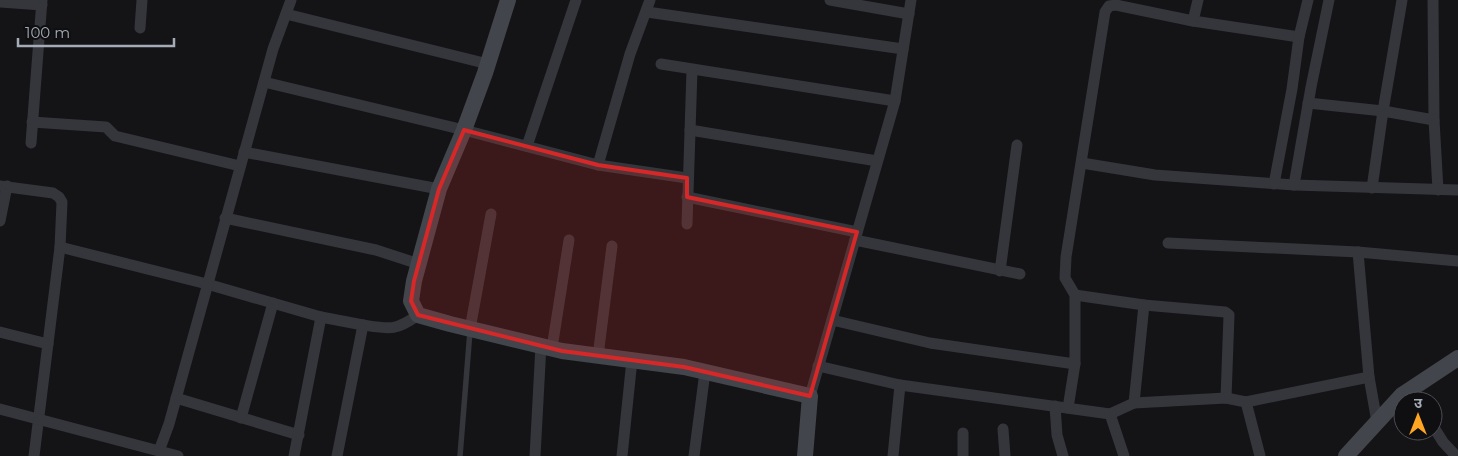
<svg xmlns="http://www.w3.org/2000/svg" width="1458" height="456" font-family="Montserrat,'Noto Sans Devanagari',sans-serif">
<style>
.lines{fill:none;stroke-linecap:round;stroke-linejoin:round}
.lane{stroke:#34363b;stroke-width:5.5}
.street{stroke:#34363b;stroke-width:11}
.secondary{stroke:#42454b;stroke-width:16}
.marked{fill:#d62828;fill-opacity:0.2;stroke:#d62828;stroke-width:4;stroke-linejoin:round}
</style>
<rect width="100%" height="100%" fill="#141416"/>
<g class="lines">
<polyline class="lane" points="460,456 470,331"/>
<g class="street">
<polyline points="830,0 909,14"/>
<polyline points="0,2 42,5"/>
<polyline points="647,12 903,49"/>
<polyline points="286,14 488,64"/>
<polyline points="1193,21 1299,37"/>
<polyline points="140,28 142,0"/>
<polyline points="661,64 895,101"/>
<polyline points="264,82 464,130 598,165 687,178"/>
<polyline points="1308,103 1383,111 1434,120 1433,0"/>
<polyline points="1434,120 1438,190"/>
<polyline points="32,122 106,127 115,136 240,166"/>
<polyline points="690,130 877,161"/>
<polyline points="31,143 42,0"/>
<polyline points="527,146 576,0"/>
<polyline points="244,152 439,189"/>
<polyline points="1082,163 1155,175 1294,185 1458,190"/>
<polyline points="598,165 630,54 650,0"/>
<polyline points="1274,184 1292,89 1299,37 1308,0"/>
<polyline points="1294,185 1311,87 1329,0"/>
<polyline points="0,186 53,193 59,197 62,202 60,247 34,456"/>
<polyline points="1372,188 1383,111 1402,0"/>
<polyline points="687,197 857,232"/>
<polyline points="225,218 376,250 419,264"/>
<polyline points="0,221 7,186"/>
<polyline points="687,224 692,70"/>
<polyline points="855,240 1020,274"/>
<polyline points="1168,243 1358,252 1458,261"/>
<polyline points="60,247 207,284 321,317 363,325 337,456"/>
<polyline points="1358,252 1369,377 1377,422"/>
<polyline points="1000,271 1017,145"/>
<polyline points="1075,295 1144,305 1225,312 1229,315 1226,398"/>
<polyline points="832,320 930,343 1075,364"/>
<path d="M363,325C390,329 396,331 418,315"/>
<polyline points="470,329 491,214"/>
<polyline points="0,332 48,344"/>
<polyline points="552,348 569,240"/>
<polyline points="598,356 612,246"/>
<polyline points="818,366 900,385 1110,414 1124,456"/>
<polyline points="1410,390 1417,401"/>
<polyline points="810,396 895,101 911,0"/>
<polyline points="176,398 299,435"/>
<polyline points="1246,402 1369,377"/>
<polyline points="1134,403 1144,305"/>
<polyline points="1055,406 1057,435 1063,456"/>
<polyline points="1068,408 1075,364 1075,295 1065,278 1066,257 1105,12 1109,6 1116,5 1193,21 1198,0"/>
<polyline points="0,409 178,456"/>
<polyline points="1110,414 1134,403 1226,398 1246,402 1260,456"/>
<polyline points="241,418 273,303"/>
<polyline points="1433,426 1443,442 1456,456"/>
<polyline points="1003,429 1005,456"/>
<polyline points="159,451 169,424 273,49 291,0"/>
<polyline points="294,456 321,317"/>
<polyline points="535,456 541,345"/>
<polyline points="622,456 632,360"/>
<polyline points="694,456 705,372"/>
<polyline points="893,456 900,385"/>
<polyline points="963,456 963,433"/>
</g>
<g class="secondary">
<polyline points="508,0 485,73 464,130 439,189 414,281 411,301 418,315 450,324 562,351 684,367 810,396 805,456"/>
<polyline points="1346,456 1402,395 1458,358"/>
</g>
</g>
<path class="marked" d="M464,130L598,165L687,178V197L857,232L810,396L684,367L562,351L418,315L411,301L414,281L439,189Z"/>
<g transform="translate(1418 416)"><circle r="24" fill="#0f0f11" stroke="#4b4e53"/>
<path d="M0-4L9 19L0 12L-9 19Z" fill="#ffa523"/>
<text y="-8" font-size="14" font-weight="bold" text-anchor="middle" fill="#a4acb7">उ</text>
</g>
<path d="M18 38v8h156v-8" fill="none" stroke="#a4acb7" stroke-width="2.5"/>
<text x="25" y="38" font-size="15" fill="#a4acb7" stroke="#0f0f11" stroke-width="4" paint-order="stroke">100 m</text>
</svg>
